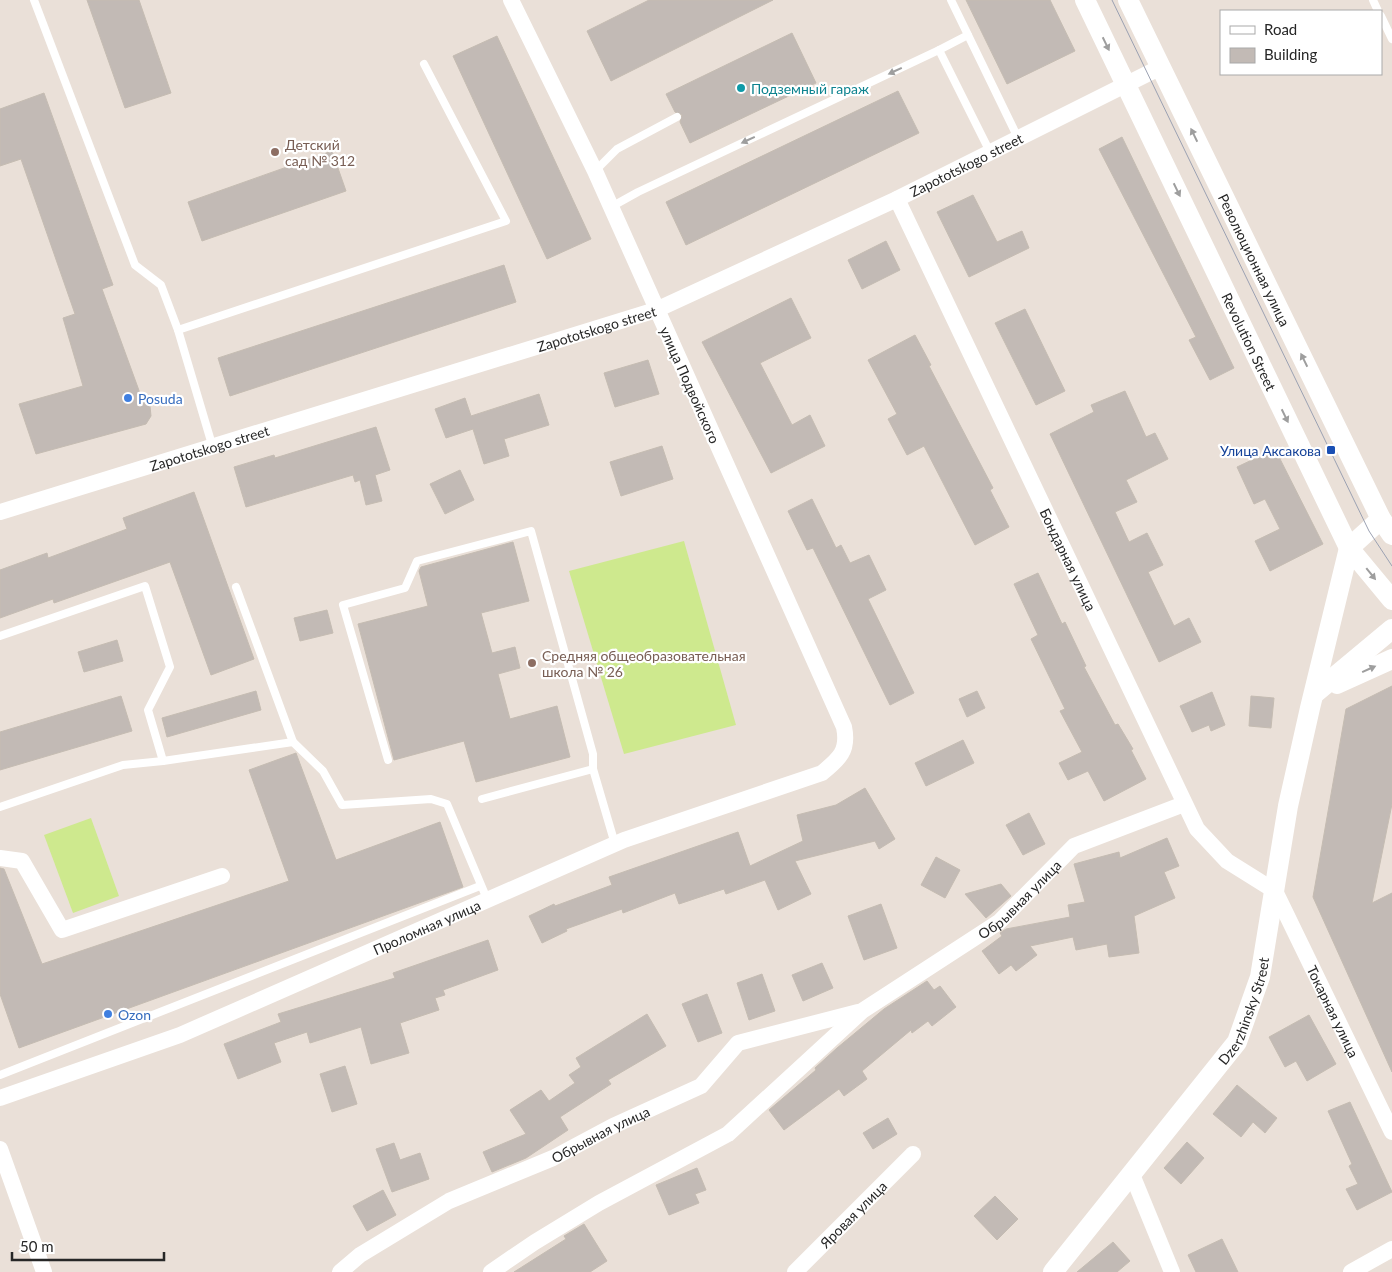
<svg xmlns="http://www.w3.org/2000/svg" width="1392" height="1272" font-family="Lato,sans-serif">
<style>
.pitch{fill:#cee98e}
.building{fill:#c2bab5;stroke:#c5bcb2}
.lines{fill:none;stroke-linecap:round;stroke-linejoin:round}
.service{stroke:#fff;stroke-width:8}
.minor{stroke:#fff;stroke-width:16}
.tertiary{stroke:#fff;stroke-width:20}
.tram{stroke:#9ba1b2;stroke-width:1}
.oneway{fill:#9e9e9e}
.culture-dot{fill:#0f9aa8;stroke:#fff;stroke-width:2}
.education-dot{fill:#8d6e63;stroke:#fff;stroke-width:2}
.shop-dot{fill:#3f7fe0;stroke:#fff;stroke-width:2}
.transit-dot{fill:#1a4fb4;stroke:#fff;stroke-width:2}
.labels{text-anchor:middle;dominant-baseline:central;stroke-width:4.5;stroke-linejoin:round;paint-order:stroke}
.culture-label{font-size:14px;fill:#0d838f;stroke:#fff;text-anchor:start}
.education-label{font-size:14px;fill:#785e54;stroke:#fff;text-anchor:start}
.street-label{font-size:14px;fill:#272727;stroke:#fff}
.shop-label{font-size:14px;fill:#366cbe;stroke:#fff;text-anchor:start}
.transit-label{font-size:14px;fill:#164399;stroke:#fff;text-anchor:end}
</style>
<rect width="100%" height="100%" fill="#eae0d8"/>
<g class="pitch">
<polygon points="684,541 736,725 624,754 569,571"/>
<polygon points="91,818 119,896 73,913 44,835"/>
</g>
<g class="building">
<polygon points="87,0 139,0 171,93 125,108"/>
<polygon points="649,0 773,0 611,81 587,31"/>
<polygon points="966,0 1050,0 1075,51 1007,84"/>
<polygon points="792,33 816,83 690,143 680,122 682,115 675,112 666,94"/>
<polygon points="497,36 591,239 547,259 453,56"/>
<polygon points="898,91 919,133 686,245 666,202"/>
<polygon points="44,93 113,285 102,289 141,396 150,406 151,416 146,424 36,454 19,404 83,386 63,318 75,314 21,159 0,166 0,109"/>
<polygon points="1122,137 1234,368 1210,380 1189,340 1196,337 1099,149"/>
<polygon points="332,151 346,191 202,241 188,202"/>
<polygon points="973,195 997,242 1022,231 1029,248 969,277 937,212"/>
<polygon points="886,241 900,270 862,289 848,260"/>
<polygon points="504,265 516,302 230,396 218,358"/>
<polygon points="791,298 811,338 760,363 792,425 810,415 825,446 771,473 702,342"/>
<polygon points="1025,309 1065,391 1036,405 995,323"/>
<polygon points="915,335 931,365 929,366 993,488 990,490 1009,527 975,545 924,446 907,455 888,419 897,414 868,360"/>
<polygon points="648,360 659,394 615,407 604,373"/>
<polygon points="1125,391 1146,437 1155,433 1168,459 1126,480 1137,502 1115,512 1129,542 1147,533 1163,565 1148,572 1174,626 1189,618 1201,642 1159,662 1050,434 1094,412 1091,405"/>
<polygon points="539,394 549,425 504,439 509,456 484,464 473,429 446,438 435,409 465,398 471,416"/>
<polygon points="376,427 390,470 375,475 382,501 366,505 360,480 355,482 353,475 246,507 234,467 274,455 275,458"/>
<polygon points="662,446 673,479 621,496 610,462"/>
<polygon points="1275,449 1323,544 1270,571 1255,541 1280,529 1265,499 1254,504 1237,467"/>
<polygon points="460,470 474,500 445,514 430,484"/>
<polygon points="194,492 254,659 211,675 170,562 54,603 53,599 0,618 0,570 47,553 48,558 127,529 123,518"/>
<polygon points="812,499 836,548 841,545 850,563 869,555 886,590 868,599 914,693 890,705 813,548 807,550 788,511"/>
<polygon points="513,542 529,601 481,613 492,653 515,647 520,668 498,674 510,719 557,706 570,757 476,782 464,741 394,760 358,624 428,606 419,571 421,567"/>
<polygon points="1038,573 1062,624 1065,622 1086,666 1084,667 1115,725 1118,724 1133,749 1131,750 1146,779 1104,801 1088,771 1068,780 1059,763 1082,752 1060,711 1065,709 1031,639 1038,635 1014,584"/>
<polygon points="327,610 333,633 300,641 294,618"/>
<polygon points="117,640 123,661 84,672 78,652"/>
<polygon points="1392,686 1392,804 1372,903 1392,893 1392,1072 1313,897 1346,709"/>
<polygon points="256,691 261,710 167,737 162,718"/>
<polygon points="977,691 985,708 967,717 959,699"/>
<polygon points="1212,692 1225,725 1211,731 1209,725 1192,732 1180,706"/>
<polygon points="121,696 132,731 0,770 0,732"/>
<polygon points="1251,696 1274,698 1271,728 1249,726"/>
<polygon points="963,740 974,763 926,786 915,763"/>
<polygon points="296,753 336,860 440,822 463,887 19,1048 0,994 0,868 4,869 42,964 289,881 249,770"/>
<polygon points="865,788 895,839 879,849 875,841 795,861 811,894 778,910 765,880 726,894 724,889 679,904 675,893 623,913 622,909 566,929 567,931 542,943 529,916 554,904 555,906 612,885 609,877 738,832 750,866 803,841 797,815 836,805"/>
<polygon points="1029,813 1045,844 1023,855 1006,825"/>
<polygon points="1167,838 1179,866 1164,872 1175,898 1134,916 1139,953 1109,957 1107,944 1076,950 1073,937 1030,946 1037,955 1016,971 1011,965 999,974 982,951 1002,936 1000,933 1006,929 1070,917 1068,905 1085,902 1074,864 1119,852 1120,858"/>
<polygon points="936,857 960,870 945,898 921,885"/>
<polygon points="1001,884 1011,896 986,918 965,894"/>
<polygon points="881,904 897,948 864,960 848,916"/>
<polygon points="488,940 498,970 443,990 445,995 435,998 439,1010 400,1023 409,1053 371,1064 361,1027 310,1043 307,1032 274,1043 281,1062 238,1079 224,1044 281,1022 278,1014 395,978 393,973"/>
<polygon points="822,963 833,988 803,1001 792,975"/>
<polygon points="762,974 775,1011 749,1020 737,983"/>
<polygon points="927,981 934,990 940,986 956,1007 932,1026 928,1021 912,1033 911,1030 862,1071 867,1079 844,1096 839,1089 784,1130 769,1110 816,1070 815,1068 837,1048 884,1009"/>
<polygon points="707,994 722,1033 698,1042 682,1004"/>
<polygon points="647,1014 666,1046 608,1080 611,1084 560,1117 568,1130 526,1158 492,1172 483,1152 526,1134 510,1110 541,1090 549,1101 575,1083 569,1075 581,1067 576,1058"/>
<polygon points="1309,1015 1336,1064 1307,1081 1296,1061 1285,1067 1269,1037"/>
<polygon points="345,1066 357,1104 332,1112 320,1074"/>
<polygon points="1237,1085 1277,1118 1265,1133 1253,1122 1241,1137 1213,1114"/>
<polygon points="1350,1102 1392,1192 1357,1210 1346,1189 1358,1184 1349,1166 1352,1164 1328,1111"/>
<polygon points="888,1118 897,1134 873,1149 863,1133"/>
<polygon points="1187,1142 1204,1158 1181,1184 1164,1168"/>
<polygon points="394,1143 400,1160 420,1153 429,1179 392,1192 376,1149"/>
<polygon points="697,1168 706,1190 695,1194 699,1203 669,1215 656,1185"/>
<polygon points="383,1190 396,1215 367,1231 353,1206"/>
<polygon points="995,1196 1018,1219 997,1240 974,1216"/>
<polygon points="584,1224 607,1261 590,1272 514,1272 566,1239 564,1236"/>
<polygon points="1222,1239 1238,1272 1196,1272 1188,1255"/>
<polygon points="1113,1242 1130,1261 1117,1272 1077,1272"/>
</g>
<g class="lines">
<g class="service">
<polyline points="34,0 135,265 161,285 178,330 213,448"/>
<polyline points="951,0 1018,138"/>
<polyline points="1373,0 1378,11"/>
<polyline points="1381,16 1392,39"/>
<polyline points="968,35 939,50 990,152"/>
<polyline points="595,171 617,149 677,117"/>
<polyline points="611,207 638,192 939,50"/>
<polyline points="178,330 506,221 424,64"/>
<polyline points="236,587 293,742 323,771 342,805 431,799 447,804 487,899"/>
<polyline points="0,636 145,586 170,667 148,710 163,761"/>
<polyline points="388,760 343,605 405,588 417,561 531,531 593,754 593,769 615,844"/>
<polyline points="482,799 593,769"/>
<polyline points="0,807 123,765 163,761 293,742"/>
<polyline points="0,1075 480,886"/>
</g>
<g class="minor">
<path id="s1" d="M897,199L1197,829L1227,861L1275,891L1392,1132"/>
<path id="s2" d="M0,512L656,310L897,199L1161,67"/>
<polyline points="0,858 22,861 62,930 222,876"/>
<path id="s3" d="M0,1098L180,1035L624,840L822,773C839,759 849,751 844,727L595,171L511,0"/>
<polyline points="0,1149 44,1272"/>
<polyline points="1131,1172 1172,1272"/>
<path id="s4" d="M340,1272L360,1255L449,1201L553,1158L613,1126L701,1086L738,1043L858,1012"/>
<path id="s5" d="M491,1272L535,1242L599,1203L728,1134L862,1011L999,922L1074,846L1184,804"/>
<path id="s6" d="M795,1272L913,1154"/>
<polyline points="1351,1272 1392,1249"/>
</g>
<g class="tertiary">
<path id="s7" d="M1085,0L1349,548L1392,600"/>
<path id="s8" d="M1128,0L1381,519L1392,535"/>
<polyline points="1337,684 1392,659"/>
<polyline points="1314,694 1392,629"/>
<path id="s9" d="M1053,1272L1237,1042L1260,977L1288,806L1310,708L1349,548L1381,519"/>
</g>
<polyline class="tram" points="1112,0 1369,531 1392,566"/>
</g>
<defs><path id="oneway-solid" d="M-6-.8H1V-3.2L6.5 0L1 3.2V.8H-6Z" transform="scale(1.25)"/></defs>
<g class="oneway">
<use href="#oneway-solid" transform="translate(1106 44) rotate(64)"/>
<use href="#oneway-solid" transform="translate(895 71) rotate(155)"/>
<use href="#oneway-solid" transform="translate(1194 135) rotate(-116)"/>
<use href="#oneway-solid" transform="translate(748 140) rotate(155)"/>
<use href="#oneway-solid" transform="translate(1177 190) rotate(64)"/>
<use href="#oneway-solid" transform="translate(1304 360) rotate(-116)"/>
<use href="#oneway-solid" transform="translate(1285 416) rotate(64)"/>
<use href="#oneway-solid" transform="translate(1371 574) rotate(51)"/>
<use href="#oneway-solid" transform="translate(1369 669) rotate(-24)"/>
</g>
<circle class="culture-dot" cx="741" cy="88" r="5"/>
<g class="education-dot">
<circle cx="275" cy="152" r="5"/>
<circle cx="532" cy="663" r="5"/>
</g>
<g class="shop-dot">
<circle cx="128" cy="398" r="5"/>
<circle cx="108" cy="1014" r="5"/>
</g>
<rect class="transit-dot" x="1326" y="445" width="10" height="10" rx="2.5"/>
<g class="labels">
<g class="culture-label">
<text x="751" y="88">Подземный гараж</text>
</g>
<g class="education-label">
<text x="285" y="144">Детский<tspan x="285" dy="16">сад № 312</tspan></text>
<text x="542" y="655">Средняя общеобразовательная<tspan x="542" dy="16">школа № 26</tspan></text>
</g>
<g class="street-label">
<text stroke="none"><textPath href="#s2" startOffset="1029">Zapototskogo street</textPath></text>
<text stroke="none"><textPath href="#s8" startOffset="289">Революционная улица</textPath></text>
<text stroke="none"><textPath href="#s2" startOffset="624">Zapototskogo street</textPath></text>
<text stroke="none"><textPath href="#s7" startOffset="379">Revolution Street</textPath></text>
<text transform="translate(690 385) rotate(66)">улица Подвойского</text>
<text stroke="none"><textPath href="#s2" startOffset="219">Zapototskogo street</textPath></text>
<text stroke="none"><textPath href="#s1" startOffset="399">Бондарная улица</textPath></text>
<text stroke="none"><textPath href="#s5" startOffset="650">Обрывная улица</textPath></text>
<text stroke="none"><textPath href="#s3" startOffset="460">Проломная улица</textPath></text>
<text stroke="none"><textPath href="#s9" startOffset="326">Dzerzhinsky Street</textPath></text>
<text stroke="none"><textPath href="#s1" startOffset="932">Токарная улица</textPath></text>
<text stroke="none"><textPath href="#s4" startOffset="296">Обрывная улица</textPath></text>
<text stroke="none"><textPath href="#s6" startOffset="82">Яровая улица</textPath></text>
</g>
<g class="shop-label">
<text x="138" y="398">Posuda</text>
<text x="118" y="1014">Ozon</text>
</g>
<g class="transit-label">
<text x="1321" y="450">Улица Аксакова</text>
</g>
</g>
<rect x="1220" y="10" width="162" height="65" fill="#ffffff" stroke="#a9a9a9"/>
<rect x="1230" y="26" width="25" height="8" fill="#ffffff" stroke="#a9a9a9"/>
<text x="1264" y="35" font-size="15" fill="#272727">Road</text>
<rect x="1230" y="48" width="25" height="15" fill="#c2bab5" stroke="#a9a9a9"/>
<text x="1264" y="60" font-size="15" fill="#272727">Building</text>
<path d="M12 1252v8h152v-8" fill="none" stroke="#272727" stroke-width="2.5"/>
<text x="20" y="1252" font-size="15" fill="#272727" stroke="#ffffff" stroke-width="4" paint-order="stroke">50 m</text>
</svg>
